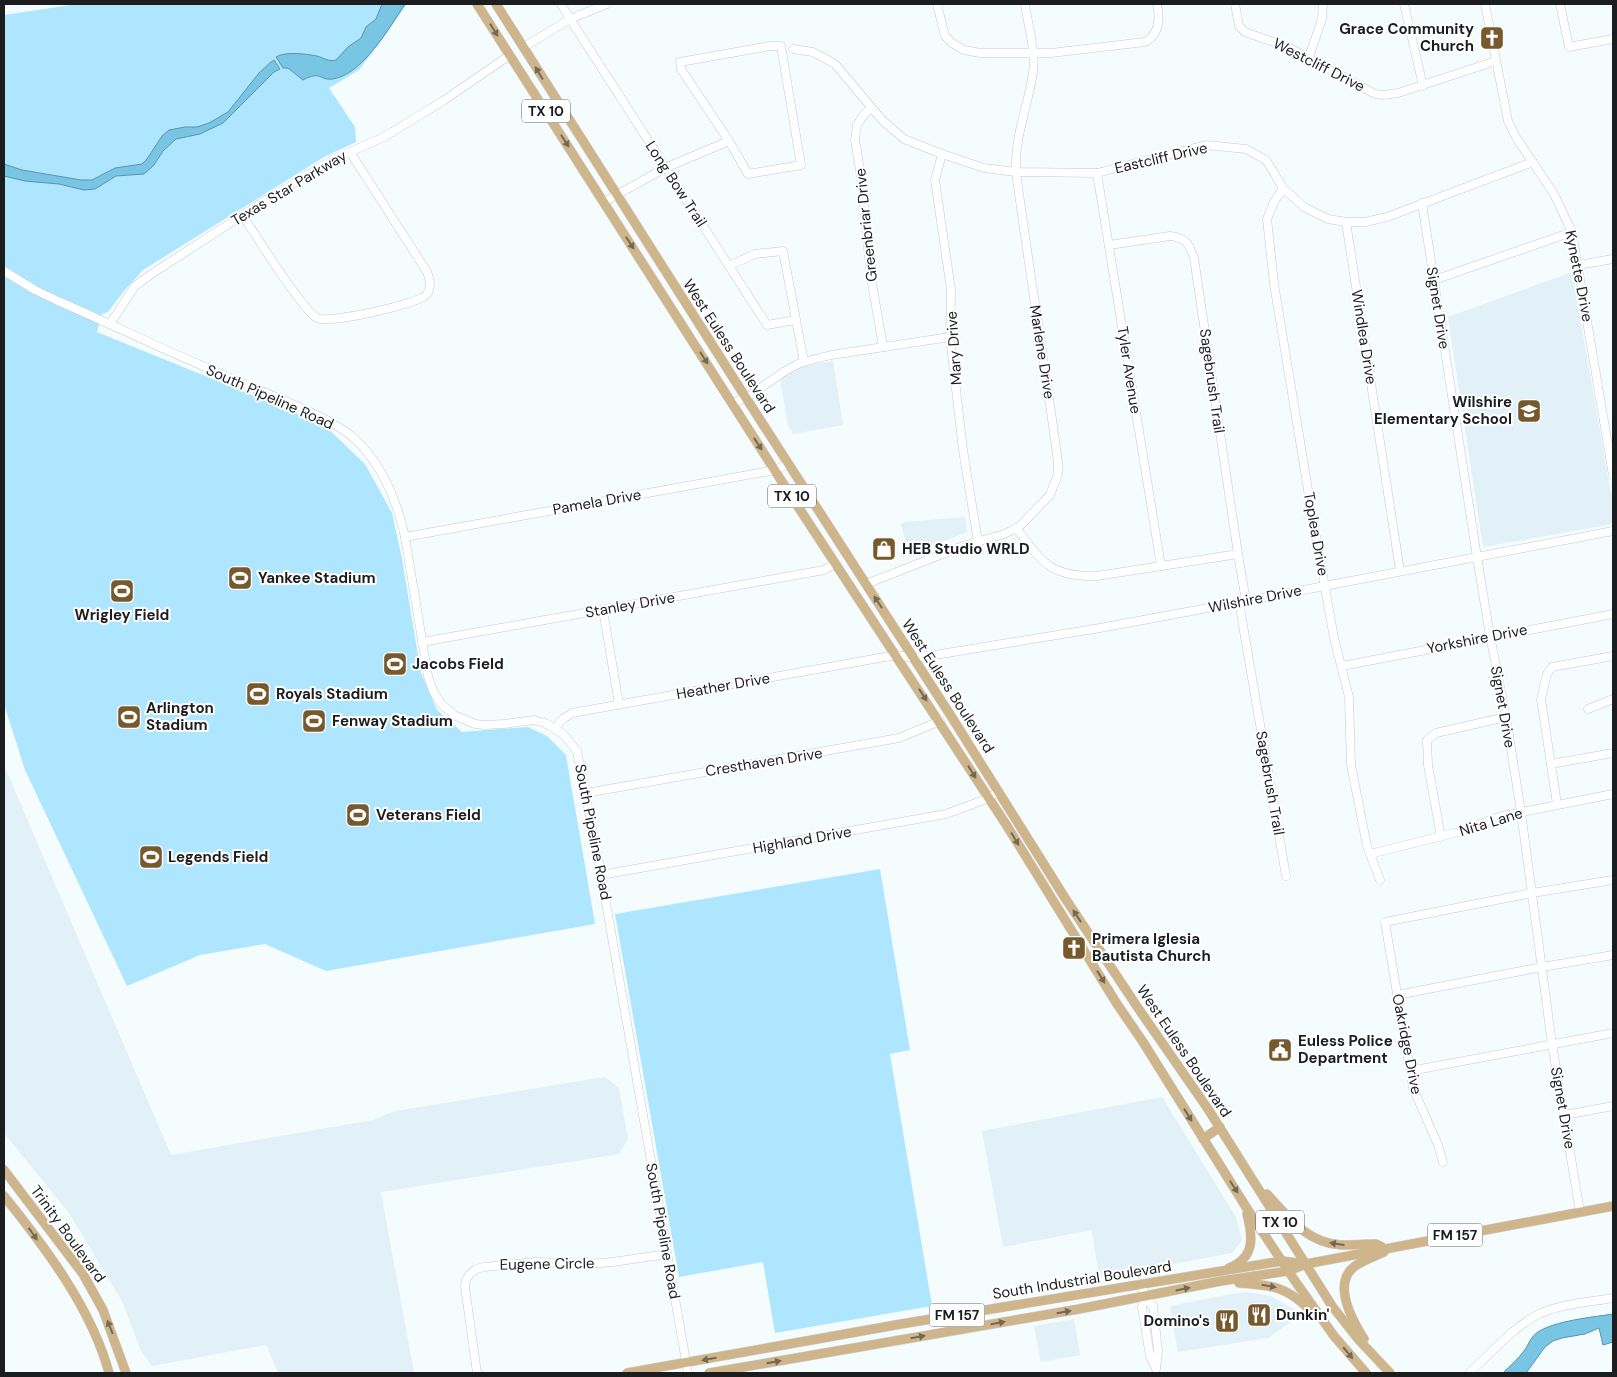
<svg xmlns="http://www.w3.org/2000/svg" width="1617" height="1377" font-family="'DM Sans',sans-serif">
<style>
.built{fill:#e2f0f7}
.green{fill:#ade6fe}
.water{fill:#79c6e4;stroke:#5d93a9}
.lines{fill:none;stroke-linecap:round;stroke-linejoin:round}
.minor-casing{stroke:#c3c9cc;stroke-width:9}
.major-casing{stroke:#d6d6d6;stroke-width:10}
.minor{stroke:#fff;stroke-width:8}
.major{stroke:#cfb58b;stroke-width:9}
.oneway{fill:#756954}
.labels{text-anchor:middle;dominant-baseline:central;stroke-width:4;stroke-linejoin:round;paint-order:stroke}
.shield{fill:#fff;stroke:#5f6162;stroke-width:1}
.shield-label{font-size:14px;font-weight:bold;fill:#1b1d1e}
.poi-label{font-size:15px;font-weight:bold;fill:#1b1d1e;stroke:#fff;text-anchor:start}
.street-label{font-size:15px;fill:#1b1d1e;stroke:#fff}
</style>
<rect width="100%" height="100%" fill="#f5fcfe"/>
<g class="built">
<polygon points="1572,272 1613,505 1613,524 1483,547 1448,317"/>
<polygon points="833,361 843,425 793,434 788,425 781,385 781,378 802,367"/>
<polygon points="965,517 967,532 914,553 906,543 901,524 905,522"/>
<polygon points="4,765 171,1155 373,1120 395,1111 605,1077 619,1088 628,1139 619,1154 381,1192 414,1373 278,1373 266,1345 152,1366 141,1351 122,1301 69,1213 4,1133"/>
<polygon points="1162,1097 1236,1217 1242,1240 1232,1253 1099,1278 1092,1230 1003,1247 982,1131"/>
<polygon points="1246,1292 1271,1296 1302,1314 1268,1338 1178,1352 1170,1306 1231,1294"/>
<polygon points="1074,1319 1080,1355 1041,1362 1034,1326"/>
</g>
<g class="green">
<polygon points="77,4 407,4 387,33 359,70 329,88 355,127 356,142 324,157 143,270 124,291 108,312 102,314 97,332 323,424 365,464 392,513 402,559 421,673 437,710 462,732 528,727 547,736 566,755 595,924 326,971 265,944 200,955 127,986 25,770 4,704 4,15"/>
<polygon points="880,869 910,1050 890,1054 932,1306 775,1333 763,1262 679,1277 615,914"/>
</g>
<g class="water">
<path d="M382,4H405C389,28 363,74 333,79C320,81 321,70 303,80L288,68H283L276,57C286,51 306,54 317,56C324,58 329,62 336,60L348,47L361,38L366,27L376,19Z"/>
<polygon points="274,60 280,69 274,72 223,123 200,134 176,139 163,151 154,165 144,174 116,176 95,189 84,190 59,184 25,181 4,176 4,164 22,170 81,180 92,180 115,168 142,164 147,159 162,136 169,130 185,127 197,127 209,123 228,112 259,73 271,62"/>
<path d="M1613,1314V1342L1603,1345L1599,1328L1585,1334L1562,1338L1553,1341L1545,1347L1526,1373H1503C1510,1366 1518,1359 1524,1351C1529,1344 1531,1336 1538,1332C1554,1321 1593,1317 1613,1314Z"/>
</g>
<g class="lines">
<defs>
<g id="minor">
<polyline points="561,4 570,19 767,325 795,320"/>
<path d="M937,4L945,36L952,43L964,50L980,53H1051L1145,42C1160,34 1160,18 1157,4"/>
<polyline points="1235,4 1239,26 1245,32 1288,47 1375,94 1384,95 1398,93 1496,61"/>
<polyline points="1404,4 1423,86"/>
<polyline points="1485,4 1508,121 1517,139 1554,194 1572,232 1613,475"/>
<polyline points="1560,4 1569,47 1613,39"/>
<polygon points="770,46 781,46 801,165 748,174 729,141 681,69 680,62"/>
<polyline points="524,47 570,19 607,4"/>
<polyline points="793,49 813,52 835,64 882,120 904,139 942,154 984,168 1016,172 1097,173 1206,145 1246,149 1266,160 1283,188 1304,207 1328,219 1346,222 1365,222 1387,217 1533,162"/>
<polyline points="1309,57 1322,19 1323,4"/>
<polyline points="871,107 863,116 857,125 855,140 861,176 871,277 883,347"/>
<polyline points="942,154 935,180 951,290 950,337 963,450 978,542"/>
<polyline points="1097,173 1161,566"/>
<polyline points="1283,188 1274,202 1267,219 1274,284 1313,520 1334,638 1349,697 1351,765 1367,846 1380,880"/>
<polyline points="604,202 665,168 729,141"/>
<polyline points="1422,203 1477,557 1490,636 1506,717 1521,812 1552,1044 1580,1212"/>
<path d="M242,215C262,244 279,274 301,301C306,307 310,314 317,318C328,324 420,304 427,294C432,287 430,279 427,272L350,152"/>
<polyline points="1346,222 1400,571"/>
<path d="M1109,245L1170,236C1187,238 1189,244 1194,258L1238,554L1246,601"/>
<polyline points="1578,265 1613,259"/>
<polyline points="729,266 755,254 783,251 804,362"/>
<path d="M4,271L35,290L58,301C109,323 159,348 210,369C234,380 259,390 283,400C308,411 336,422 356,440C383,466 397,501 405,537L428,676L433,691L442,705L456,716L475,724L485,725L504,724L534,720L545,723L564,735L577,751L599,863L688,1373"/>
<polyline points="1434,280 1572,232"/>
<polyline points="110,324 135,286 153,273 261,203 332,160 384,137 443,101 510,55"/>
<polyline points="732,403 746,398 785,371 800,363 831,355 950,337"/>
<path d="M1016,528C1043,563 1050,577 1097,576L1238,554"/>
<polyline points="405,537 775,470 788,464"/>
<path d="M866,584L963,546L1004,534L1019,527L1050,495L1058,474V462C1045,365 1029,269 1016,172C1014,138 1028,106 1033,73C1036,51 1028,26 1025,4"/>
<polyline points="1239,602 1286,876"/>
<polyline points="603,610 619,704"/>
<polyline points="422,642 813,572 824,570 836,563"/>
<polyline points="1342,666 1613,614"/>
<polyline points="1588,709 1613,699"/>
<polyline points="555,728 563,719 572,713 896,655 914,658 941,654 1100,628 1246,601 1613,531"/>
<polyline points="1551,764 1613,753"/>
<polyline points="586,793 899,738 940,721"/>
<polyline points="1557,804 1541,699 1547,674 1552,667 1613,656"/>
<polyline points="1441,837 1428,765 1427,740 1436,733 1506,717"/>
<polyline points="1370,854 1466,830 1490,820 1502,816 1613,794"/>
<polyline points="601,875 946,814 989,798 999,791"/>
<polyline points="1397,995 1542,967 1613,955"/>
<polyline points="1410,1071 1613,1033"/>
<polyline points="1565,1115 1613,1106"/>
<polyline points="1443,1162 1438,1145 1413,1088 1385,922 1532,893 1613,880"/>
<polyline points="1142,1284 1145,1297 1153,1306 1158,1351 1156,1368"/>
<polyline points="1145,1297 1142,1307 1150,1356 1156,1369"/>
<polyline points="477,1373 465,1287 466,1280 469,1275 476,1269 484,1267 536,1262 586,1264 613,1262 667,1254"/>
<path d="M1469,1373C1490,1354 1515,1325 1541,1313C1562,1304 1590,1302 1613,1298"/>
</g>
<g id="major">
<polyline points="477,4 793,499 1007,826 1117,1004 1143,1042 1246,1207 1295,1281 1334,1336 1366,1373"/>
<polyline points="496,4 746,398 951,716 1065,898 1138,1008 1208,1109 1332,1306 1358,1339 1390,1373"/>
<polyline points="1203,1139 1220,1127"/>
<polyline points="4,1170 83,1274 103,1310 126,1373"/>
<path d="M1267,1194C1288,1217 1307,1243 1341,1245C1353,1245 1365,1244 1376,1244L1382,1247"/>
<path d="M4,1196C45,1247 92,1309 109,1373"/>
<path d="M1229,1268C1255,1258 1253,1237 1247,1214"/>
<path d="M1239,1283C1271,1285 1286,1286 1310,1310"/>
<path d="M1364,1339C1352,1320 1332,1283 1355,1266C1364,1260 1375,1256 1384,1252"/>
<polyline points="627,1373 901,1324 1282,1261 1305,1264"/>
<polyline points="709,1373 1079,1309 1221,1281 1288,1271 1306,1264 1613,1206"/>
</g>
</defs>
<use href="#minor" class="minor-casing"/>
<use href="#major" class="major-casing"/>
<use href="#minor" class="minor"/>
<use href="#major" class="major"/>
</g>
<defs><path id="oneway-solid" d="M-6-.8H1V-3.2L6.5 0L1 3.2V.8H-6Z" transform="scale(1.25)"/></defs>
<g class="oneway">
<use href="#oneway-solid" transform="translate(494 30) rotate(58)"/>
<use href="#oneway-solid" transform="translate(539 73) rotate(-121)"/>
<use href="#oneway-solid" transform="translate(565 141) rotate(57)"/>
<use href="#oneway-solid" transform="translate(630 243) rotate(57)"/>
<use href="#oneway-solid" transform="translate(704 358) rotate(57)"/>
<use href="#oneway-solid" transform="translate(758 444) rotate(57)"/>
<use href="#oneway-solid" transform="translate(878 602) rotate(-123)"/>
<use href="#oneway-solid" transform="translate(923 695) rotate(57)"/>
<use href="#oneway-solid" transform="translate(972 772) rotate(58)"/>
<use href="#oneway-solid" transform="translate(1015 839) rotate(59)"/>
<use href="#oneway-solid" transform="translate(1077 916) rotate(-123)"/>
<use href="#oneway-solid" transform="translate(1101 977) rotate(58)"/>
<use href="#oneway-solid" transform="translate(1188 1115) rotate(58)"/>
<use href="#oneway-solid" transform="translate(1234 1187) rotate(57)"/>
<use href="#oneway-solid" transform="translate(33 1234) rotate(55)"/>
<use href="#oneway-solid" transform="translate(1337 1244) rotate(-172)"/>
<use href="#oneway-solid" transform="translate(1269 1286) rotate(10)"/>
<use href="#oneway-solid" transform="translate(1183 1289) rotate(-11)"/>
<use href="#oneway-solid" transform="translate(1064 1312) rotate(-10)"/>
<use href="#oneway-solid" transform="translate(998 1323) rotate(-10)"/>
<use href="#oneway-solid" transform="translate(110 1327) rotate(-112)"/>
<use href="#oneway-solid" transform="translate(918 1337) rotate(-10)"/>
<use href="#oneway-solid" transform="translate(1348 1353) rotate(50)"/>
<use href="#oneway-solid" transform="translate(709 1359) rotate(170)"/>
<use href="#oneway-solid" transform="translate(774 1362) rotate(-10)"/>
</g>
<defs>
<symbol id="church-square" viewBox="-11 -11 22 22"><rect x="-9" y="-9" width="18" height="18" rx="4" fill="#76592d" stroke="#fff"/><path d="M-1.2-6h2.4v3.5h3.3v2.4h-3.3V6h-2.4V-.1h-3.3v-2.4h3.3Z" fill="#fff"/></symbol>
<symbol id="school-square" viewBox="-11 -11 22 22"><rect x="-9" y="-9" width="18" height="18" rx="4" fill="#76592d" stroke="#fff"/><path d="M0-5L7-2L0 1L-7-2ZM-4 1L0 2.5L4 1V4Q0 6-4 4Z" fill="#fff"/></symbol>
<symbol id="shop-square" viewBox="-11 -11 22 22"><rect x="-9" y="-9" width="18" height="18" rx="4" fill="#76592d" stroke="#fff"/><path d="M-5-2.5h2.3a2.7 3.5 0 0 1 5.4 0H5L5.5 6h-11ZM-1.5-2.5h3a1.5 2.3 0 0 0-3 0Z" fill="#fff"/></symbol>
<symbol id="stadium-square" viewBox="-11 -11 22 22"><rect x="-9" y="-9" width="18" height="18" rx="4" fill="#76592d" stroke="#fff"/><path d="M0-5a6.5 5 0 1 0 0 10a6.5 5 0 1 0 0-10ZM-3.5-1.8h7v3.6h-7Z" fill="#fff"/></symbol>
<symbol id="civic-square" viewBox="-11 -11 22 22"><rect x="-9" y="-9" width="18" height="18" rx="4" fill="#76592d" stroke="#fff"/><path d="M-.6-6.5H3V-4.5H.6V-3L4-1V1h2V6H-6V1h2V-1L-.6-3ZM-1.2 2.5V6h2.4V2.5Z" fill="#fff"/></symbol>
<symbol id="restaurant-square" viewBox="-11 -11 22 22"><rect x="-9" y="-9" width="18" height="18" rx="4" fill="#76592d" stroke="#fff"/><path d="M-5-6h1v4h1v-4h1v4h1v-4h1v5L-1.5 .5V6h-2V.5L-5-1ZM5-6V6H3V1.5H1.5Q1.5-4 5-6Z" fill="#fff"/></symbol>
</defs>
<g fill-rule="evenodd">
<use href="#church-square" x="1478" y="24" width="28" height="28"/>
<use href="#school-square" x="1515" y="397" width="28" height="28"/>
<use href="#shop-square" x="870" y="535" width="28" height="28"/>
<use href="#stadium-square" x="226" y="564" width="28" height="28"/>
<use href="#stadium-square" x="108" y="577" width="28" height="28"/>
<use href="#stadium-square" x="381" y="650" width="28" height="28"/>
<use href="#stadium-square" x="244" y="680" width="28" height="28"/>
<use href="#stadium-square" x="115" y="703" width="28" height="28"/>
<use href="#stadium-square" x="300" y="707" width="28" height="28"/>
<use href="#stadium-square" x="344" y="801" width="28" height="28"/>
<use href="#stadium-square" x="137" y="843" width="28" height="28"/>
<use href="#church-square" x="1060" y="934" width="28" height="28"/>
<use href="#civic-square" x="1266" y="1036" width="28" height="28"/>
<use href="#restaurant-square" x="1245" y="1301" width="28" height="28"/>
<use href="#restaurant-square" x="1213" y="1307" width="28" height="28"/>
</g>
<g class="labels">
<g class="shield">
<rect x="522" y="99.5" width="48" height="23" rx="4"/>
<rect x="768" y="484.5" width="48" height="23" rx="4"/>
<rect x="1256" y="1210.5" width="48" height="23" rx="4"/>
<rect x="1427.5" y="1223.5" width="55" height="23" rx="4"/>
<rect x="929.5" y="1303.5" width="55" height="23" rx="4"/>
</g>
<g class="shield-label">
<text x="546" y="111">TX 10</text>
<text x="792" y="496">TX 10</text>
<text x="1280" y="1222">TX 10</text>
<text x="1455" y="1235">FM 157</text>
<text x="957" y="1315">FM 157</text>
</g>
<g class="poi-label">
<text x="1474" y="29" text-anchor="end">Grace Community<tspan x="1474" dy="17">Church</tspan></text>
<text x="1512" y="402" text-anchor="end">Wilshire<tspan x="1512" dy="17">Elementary School</tspan></text>
<text x="902" y="549">HEB Studio WRLD</text>
<text x="258" y="578">Yankee Stadium</text>
<text x="122" y="615" text-anchor="middle">Wrigley Field</text>
<text x="412" y="664">Jacobs Field</text>
<text x="276" y="694">Royals Stadium</text>
<text x="146" y="708">Arlington<tspan x="146" dy="17">Stadium</tspan></text>
<text x="332" y="721">Fenway Stadium</text>
<text x="376" y="815">Veterans Field</text>
<text x="168" y="857">Legends Field</text>
<text x="1092" y="939">Primera Iglesia<tspan x="1092" dy="17">Bautista Church</tspan></text>
<text x="1298" y="1041">Euless Police<tspan x="1298" dy="17">Department</tspan></text>
<text x="1276" y="1315">Dunkin'</text>
<text x="1210" y="1321" text-anchor="end">Domino's</text>
</g>
<g class="street-label">
<text transform="translate(1319 65) rotate(27)">Westcliff Drive</text>
<text transform="translate(1161 158) rotate(-13)">Eastcliff Drive</text>
<text transform="translate(676 184) rotate(57)">Long Bow Trail</text>
<text transform="translate(289 188) rotate(-31)">Texas Star Parkway</text>
<text transform="translate(866 225) rotate(-96)">Greenbriar Drive</text>
<text transform="translate(1579 276) rotate(79)">Kynette Drive</text>
<text transform="translate(1438 308) rotate(81)">Signet Drive</text>
<text transform="translate(1364 337) rotate(81)">Windlea Drive</text>
<text transform="translate(729 346) rotate(57)">West Euless Boulevard</text>
<text transform="translate(954 348) rotate(-94)">Mary Drive</text>
<text transform="translate(1042 352) rotate(81)">Marlene Drive</text>
<text transform="translate(1129 370) rotate(81)">Tyler Avenue</text>
<text transform="translate(1212 381) rotate(82)">Sagebrush Trail</text>
<text transform="translate(270 397) rotate(24)">South Pipeline Road</text>
<text transform="translate(597 502) rotate(-10)">Pamela Drive</text>
<text transform="translate(1316 534) rotate(80)">Toplea Drive</text>
<text transform="translate(1255 599) rotate(-11)">Wilshire Drive</text>
<text transform="translate(630 605) rotate(-10)">Stanley Drive</text>
<text transform="translate(1477 639) rotate(-11)">Yorkshire Drive</text>
<text transform="translate(723 686) rotate(-10)">Heather Drive</text>
<text transform="translate(948 686) rotate(57)">West Euless Boulevard</text>
<text transform="translate(1503 707) rotate(80)">Signet Drive</text>
<text transform="translate(764 762) rotate(-9)">Cresthaven Drive</text>
<text transform="translate(1270 783) rotate(80)">Sagebrush Trail</text>
<text transform="translate(1491 822) rotate(-17)">Nita Lane</text>
<text transform="translate(593 832) rotate(79)">South Pipeline Road</text>
<text transform="translate(802 840) rotate(-10)">Highland Drive</text>
<text transform="translate(1407 1044) rotate(79)">Oakridge Drive</text>
<text transform="translate(1184 1051) rotate(56)">West Euless Boulevard</text>
<text transform="translate(1563 1108) rotate(80)">Signet Drive</text>
<text transform="translate(663 1231) rotate(80)">South Pipeline Road</text>
<text transform="translate(68 1234) rotate(54)">Trinity Boulevard</text>
<text transform="translate(547 1264) rotate(-1)">Eugene Circle</text>
<text transform="translate(1082 1280) rotate(-9)">South Industrial Boulevard</text>
</g>
</g>
<rect width="1617" height="1377" fill="none" stroke="#1b1d1e" stroke-width="10"/>
</svg>
